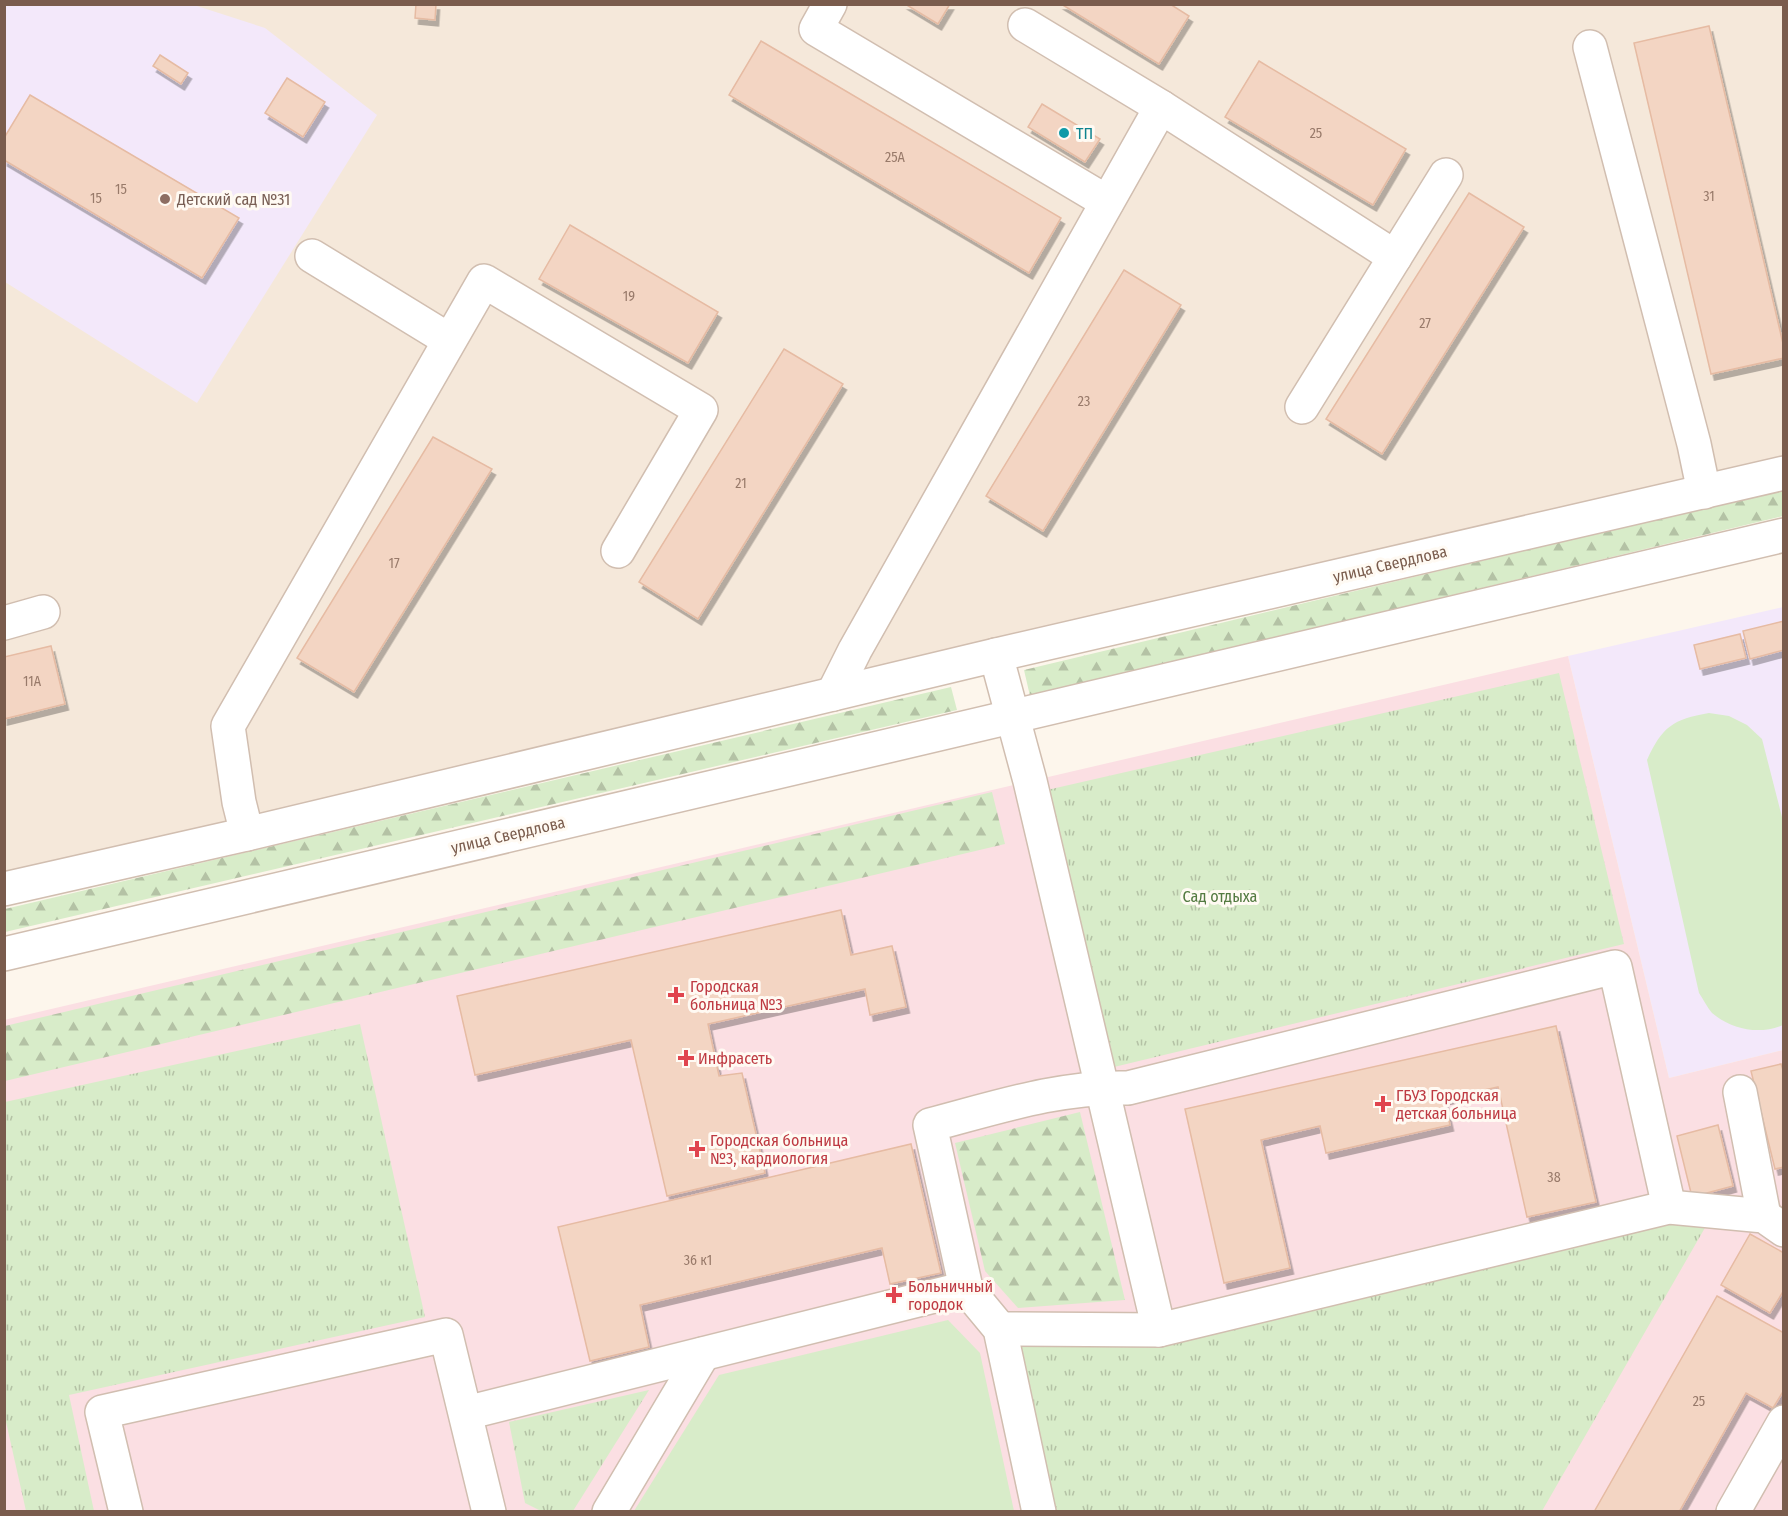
<svg xmlns="http://www.w3.org/2000/svg" width="1788" height="1516" font-family="'Fira Sans Condensed',sans-serif">
<style>
.residential{fill:#f5e8da}
.education{fill:#f3e8fa}
.medical{fill:#fbdfe3}
.grass{fill:#d8ecc9}
.forest{fill:url(#forest-firs)}
.park{fill:url(#park-tufts)}
.building{fill:#f3d5c3;stroke:#e6bba3;stroke-width:1.5;filter:url(#shadow)}
.lines{fill:none;stroke-linecap:round;stroke-linejoin:round}
.minor-casing{stroke:#d1beb0;stroke-width:36}
.minor{stroke:#fff;stroke-width:33}
.culture-dot{fill:#0f9aa8;stroke:#fffaf3;stroke-width:2}
.education-dot{fill:#8d6e63;stroke:#fffaf3;stroke-width:2}
.health-dot{fill:#e0444e;stroke:#fffaf3;stroke-width:2}
.labels{text-anchor:middle;dominant-baseline:central;stroke-width:6;stroke-linejoin:round;paint-order:stroke}
.number-label{font-size:14px;fill:#987a6a}
.culture-label{font-size:16px;fill:#0d838f;stroke:#fffaf3;text-anchor:start}
.education-label{font-size:16px;fill:#785e54;stroke:#fffaf3;text-anchor:start}
.street-label{font-size:16px;fill:#7a5c4d;stroke:#fffaf3}
.park-label{font-size:16px;fill:#537a41;stroke:#fffaf3}
.health-label{font-size:16px;fill:#be3a42;stroke:#fffaf3;text-anchor:start}
</style>
<defs>
<pattern id="forest-firs" width="22" height="20" patternUnits="userSpaceOnUse" patternTransform="scale(1.5)"><rect width="22" height="20" fill="#d8ecc9"/><path d="M5 1l3.5 6h-7zM16 11l3.5 6h-7z" fill="#b4c2a5"/></pattern>
<pattern id="park-tufts" width="24" height="20" patternUnits="userSpaceOnUse" patternTransform="scale(1.5)"><rect width="24" height="20" fill="#d8ecc9"/><path d="M3 7l-1-3M5 7V3M7 7l1-3M15 17l-1-3M17 17v-4M19 17l1-3" fill="none" stroke="#b4c2a5"/></pattern>
<filter id="shadow"><feDropShadow dx="3.5" dy="6" stdDeviation="0" flood-color="#0004"/></filter>
</defs>
<rect width="100%" height="100%" fill="#fdf6ec"/>
<polygon class="residential" points="4,5 1783,5 1783,460 5,875"/>
<g class="education">
<polygon points="4,5 194,5 265,28 377,115 197,403 5,282"/>
<polygon points="1783,607 1783,1050 1669,1078 1568,656"/>
</g>
<polygon class="medical" points="1568,656 1669,1078 1783,1050 1783,1511 5,1511 4,1020"/>
<g class="grass">
<path d="M1709,713L1729,716L1747,725L1762,739L1783,821V1025C1760,1035 1732,1030 1712,1013C1707,1007 1703,999 1699,993L1647,760C1662,727 1673,719 1709,713Z"/>
<polygon points="948,1320 980,1353 1014,1511 634,1511 719,1375"/>
</g>
<g class="forest">
<polygon points="1783,489 1783,516 1030,696 1024,670"/>
<polygon points="951,687 957,710 5,932 5,909"/>
<polygon points="992,792 1005,844 5,1081 5,1026"/>
<polygon points="1080,1112 1125,1300 1018,1308 985,1271 955,1143"/>
</g>
<g class="park">
<polygon points="1559,673 1624,944 1114,1067 1047,790"/>
<polygon points="360,1024 425,1317 69,1395 94,1511 26,1511 4,1413 5,1102"/>
<polygon points="1668,1223 1706,1226 1542,1511 1054,1511 1014,1344 1164,1346"/>
<polygon points="649,1390 573,1511 541,1511 525,1503 509,1422"/>
</g>
<g class="building">
<polygon points="416,4 436,4 435,20 415,18"/>
<polygon points="905,4 950,4 938,24"/>
<polygon points="1061,4 1170,4 1189,16 1159,64"/>
<polygon points="1709,26 1784,348 1784,358 1711,374 1634,43"/>
<polygon points="761,41 1061,218 1029,273 729,95"/>
<polygon points="160,55 188,73 181,84 153,66"/>
<polygon points="1259,61 1406,149 1373,205 1225,117"/>
<polygon points="287,78 325,102 303,137 265,113"/>
<polygon points="30,95 239,218 202,278 4,160 4,138"/>
<polygon points="1042,104 1100,139 1085,162 1028,127"/>
<polygon points="1469,193 1524,227 1382,454 1326,419"/>
<polygon points="570,225 718,312 688,363 539,279"/>
<polygon points="1124,270 1181,305 1043,531 986,496"/>
<polygon points="784,349 843,384 698,619 639,582"/>
<polygon points="433,437 492,469 354,692 297,658"/>
<polygon points="1784,621 1784,650 1750,659 1743,631"/>
<polygon points="1740,634 1746,658 1700,669 1694,645"/>
<polygon points="51,646 65,704 4,719 4,657"/>
<polygon points="841,910 851,955 892,946 906,1007 870,1015 865,989 708,1024 719,1076 742,1073 765,1173 667,1196 631,1040 475,1075 457,996"/>
<polygon points="1556,1026 1596,1202 1527,1217 1498,1087 1444,1099 1450,1125 1326,1153 1320,1126 1261,1140 1290,1268 1224,1283 1185,1109"/>
<polygon points="1781,1064 1784,1073 1784,1167 1775,1169 1751,1071"/>
<polygon points="1718,1125 1733,1186 1692,1197 1677,1136"/>
<polygon points="911,1144 941,1273 890,1284 882,1248 640,1305 649,1347 590,1361 558,1227"/>
<polygon points="1750,1234 1784,1253 1784,1290 1770,1313 1721,1285"/>
<polygon points="1717,1296 1784,1333 1784,1390 1773,1408 1746,1393 1679,1512 1594,1512"/>
</g>
<g class="lines">
<defs>
<g id="minor">
<polyline points="830,4 816,29 1107,202"/>
<polyline points="1025,25 1161,107"/>
<polyline points="1590,47 1694,444 1704,492"/>
<polyline points="312,256 449,340"/>
<polyline points="1395,257 1446,175"/>
<polyline points="4,623 43,612"/>
<polyline points="996,655 1030,781 1159,1330"/>
<polyline points="833,694 855,650 1161,107 1395,257 1302,407"/>
<polyline points="247,834 239,802 228,726 484,281 701,410 618,551"/>
<polyline points="4,889 247,834 996,655 1784,473"/>
<polyline points="4,954 1784,535"/>
<polyline points="1740,1092 1764,1216"/>
<polyline points="1000,1329 1159,1330 1669,1207 1764,1216 1784,1230"/>
<polyline points="466,1413 966,1288"/>
<polyline points="126,1512 102,1412 446,1335 489,1512"/>
<polyline points="609,1512 703,1354"/>
<path d="M1039,1512L1000,1329L966,1288L930,1125C995,1108 1060,1086 1128,1088L1615,967L1669,1207"/>
<polyline points="1733,1512 1784,1422"/>
</g>
</defs>
<use href="#minor" class="minor-casing"/>
<use href="#minor" class="minor"/>
</g>
<circle class="culture-dot" cx="1064" cy="133" r="6"/>
<circle class="education-dot" cx="165" cy="199" r="6"/>
<g class="health-dot">
<path d="M673 986h6v6h6v6h-6v6h-6v-6h-6v-6h6z"/>
<path d="M683 1049h6v6h6v6h-6v6h-6v-6h-6v-6h6z"/>
<path d="M1380 1095h6v6h6v6h-6v6h-6v-6h-6v-6h6z"/>
<path d="M694 1140h6v6h6v6h-6v6h-6v-6h-6v-6h6z"/>
<path d="M891 1286h6v6h6v6h-6v6h-6v-6h-6v-6h6z"/>
</g>
<g class="labels">
<g class="number-label">
<text x="1316" y="133">25</text>
<text x="895" y="157">25А</text>
<text x="121" y="189">15</text>
<text x="1709" y="196">31</text>
<text x="96" y="198">15</text>
<text x="629" y="296">19</text>
<text x="1425" y="323">27</text>
<text x="1084" y="401">23</text>
<text x="741" y="483">21</text>
<text x="394" y="563">17</text>
<text x="32" y="681">11А</text>
<text x="1554" y="1177">38</text>
<text x="698" y="1260">36 к1</text>
<text x="1699" y="1401">25</text>
</g>
<g class="culture-label">
<text x="1076" y="133">ТП</text>
</g>
<g class="education-label">
<text x="177" y="199">Детский сад №31</text>
</g>
<g class="street-label">
<text transform="translate(1390 564) rotate(-13)">улица Свердлова</text>
<text transform="translate(508 835) rotate(-13)">улица Свердлова</text>
</g>
<g class="park-label">
<text x="1220" y="896">Сад отдыха</text>
</g>
<g class="health-label">
<text x="690" y="986">Городская<tspan x="690" dy="18">больница №3</tspan></text>
<text x="698" y="1058">Инфрасеть</text>
<text x="1396" y="1095">ГБУЗ Городская<tspan x="1396" dy="18">детская больница</tspan></text>
<text x="710" y="1140">Городская больница<tspan x="710" dy="18">№3, кардиология</tspan></text>
<text x="908" y="1286">Больничный<tspan x="908" dy="18">городок</tspan></text>
</g>
</g>
<rect width="1788" height="1516" fill="none" stroke="#7a5c4d" stroke-width="12"/>
</svg>
